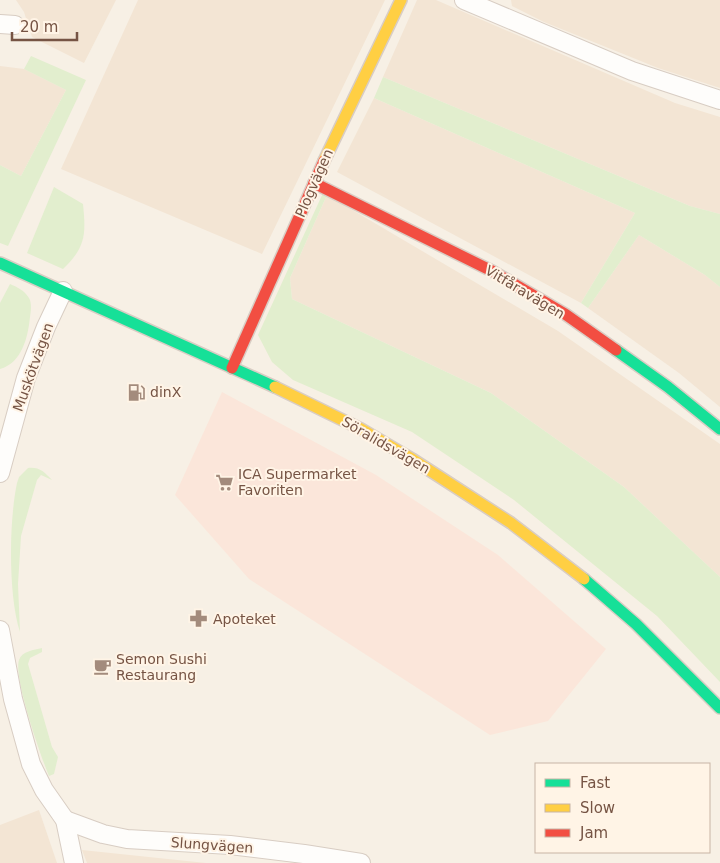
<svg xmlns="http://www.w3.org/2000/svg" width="720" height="863" font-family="'DejaVu Sans',sans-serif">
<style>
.residential{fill:#f3e5d4}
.commercial{fill:#fbe6da}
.green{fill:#e2eece}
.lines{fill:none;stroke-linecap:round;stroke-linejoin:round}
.street-casing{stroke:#d8cdc3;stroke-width:20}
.fast-casing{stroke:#d9cdc4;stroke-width:14}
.slow-casing{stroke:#d9cdc4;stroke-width:14}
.jam-casing{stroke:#d9cdc4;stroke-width:14}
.street{stroke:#fefdfb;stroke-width:18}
.fast{stroke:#16e098;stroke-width:11}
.slow{stroke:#ffcf43;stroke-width:11}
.jam{stroke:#f24e42;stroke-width:11}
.labels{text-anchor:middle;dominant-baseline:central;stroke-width:4;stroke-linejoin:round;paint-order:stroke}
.street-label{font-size:14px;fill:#765444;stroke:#fff4e6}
.poi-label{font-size:14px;fill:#765444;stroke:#fff4e6;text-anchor:start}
</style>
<rect width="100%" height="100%" fill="#f7f0e5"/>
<g class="residential">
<polygon points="16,0 116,0 84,63 32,37 24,12"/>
<polygon points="138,0 385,0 262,254 61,169"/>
<polygon points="417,0 436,0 675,103 720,117 720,214 690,206 383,77"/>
<polygon points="511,0 720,0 720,88 658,68 544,22 512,6"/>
<polygon points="0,66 24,69 66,90 21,176 0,165"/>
<polygon points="374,98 635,213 581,303 337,172"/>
<polygon points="327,195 558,331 720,444 720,577 624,487 491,393 292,299 290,278"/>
<polygon points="639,235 705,275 720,287 720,407 679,373 588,308"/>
<polygon points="39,810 57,863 0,863 0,825"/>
<polygon points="82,850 206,863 87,863"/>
</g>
<polygon class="commercial" points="222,392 376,475 498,555 606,649 548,721 490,735 249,579 175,495"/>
<g class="green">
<polygon points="31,56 86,80 8,246 0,243 0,165 21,176 66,90 24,69"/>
<polygon points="383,77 690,206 720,214 720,287 705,275 639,235 588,308 581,303 635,213 374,98"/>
<path d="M54,187L83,204C86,234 86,247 63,269L27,253Z"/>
<polygon points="323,193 327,195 290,278 292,299 491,393 624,487 720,577 720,682 657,616 514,500 412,432 293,380 272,362 258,335"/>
<path d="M10,284C17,287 24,290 29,298C32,303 31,311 30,317C28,337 22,363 0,369V303Z"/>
<path d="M28,468C40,467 44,472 52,480L41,475L37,480L21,536L18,584L20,632C8,595 9,521 17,483L19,477Z"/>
<path d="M42,648V652L30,658L28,664L52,747L58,757L54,774L49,776C41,757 13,677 19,660C22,651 34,650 42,648Z"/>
</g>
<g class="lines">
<defs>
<g id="street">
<polyline points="464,0 632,71 720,100"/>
<polyline points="0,24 15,25"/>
<polyline points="0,473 26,378 46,327 63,291"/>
<polyline points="0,630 13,699 31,764 44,790 65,820 74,863"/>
<polyline points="65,820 103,834 127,839 230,845 304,854 361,863"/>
</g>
<g id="fast">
<polyline points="0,263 275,387"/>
<polyline points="616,350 668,387 720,429"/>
<polyline points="584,579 636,624 720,708"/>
</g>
<g id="slow">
<polyline points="324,161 401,0"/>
<polyline points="275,387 361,429 412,459 511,523 584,579"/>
</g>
<g id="jam">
<polyline points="314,183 492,271 565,314 616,350"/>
<polyline points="232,368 324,161"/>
</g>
</defs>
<use href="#street" class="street-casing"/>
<use href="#fast" class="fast-casing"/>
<use href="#slow" class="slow-casing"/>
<use href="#jam" class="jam-casing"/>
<use href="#street" class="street"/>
<use href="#fast" class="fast"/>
<use href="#slow" class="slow"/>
<use href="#jam" class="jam"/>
</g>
<defs>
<symbol id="fuel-bare" viewBox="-9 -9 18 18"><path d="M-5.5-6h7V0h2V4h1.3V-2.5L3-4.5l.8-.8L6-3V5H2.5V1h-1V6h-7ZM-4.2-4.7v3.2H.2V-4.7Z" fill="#a38b7c" stroke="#fff4e6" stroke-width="2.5" paint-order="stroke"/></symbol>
<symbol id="supermarket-bare" viewBox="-9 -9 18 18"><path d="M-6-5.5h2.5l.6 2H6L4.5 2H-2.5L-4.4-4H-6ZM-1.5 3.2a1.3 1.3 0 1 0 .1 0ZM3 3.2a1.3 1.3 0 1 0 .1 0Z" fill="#a38b7c" stroke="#fff4e6" stroke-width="2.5" paint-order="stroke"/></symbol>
<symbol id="pharmacy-bare" viewBox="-9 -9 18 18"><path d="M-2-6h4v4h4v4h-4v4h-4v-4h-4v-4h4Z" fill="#a38b7c" stroke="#fff4e6" stroke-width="2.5" paint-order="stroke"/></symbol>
<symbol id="cafe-bare" viewBox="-9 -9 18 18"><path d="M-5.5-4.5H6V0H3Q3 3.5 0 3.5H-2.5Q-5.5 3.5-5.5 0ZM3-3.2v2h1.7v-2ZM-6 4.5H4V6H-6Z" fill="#a38b7c" stroke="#fff4e6" stroke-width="2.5" paint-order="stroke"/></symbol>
</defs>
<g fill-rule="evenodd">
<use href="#fuel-bare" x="124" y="380" width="25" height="25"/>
<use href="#supermarket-bare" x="212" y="470" width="25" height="25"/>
<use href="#pharmacy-bare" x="186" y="606" width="25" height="25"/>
<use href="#cafe-bare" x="90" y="654" width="25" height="25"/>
</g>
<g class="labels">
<g class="street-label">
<text transform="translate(314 183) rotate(-66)">Plogvägen</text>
<text transform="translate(525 292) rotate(31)">Vitfåravägen</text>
<text transform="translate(33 367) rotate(-70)">Muskötvägen</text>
<text transform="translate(386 445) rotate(30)">Söralidsvägen</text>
<text transform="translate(212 845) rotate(4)">Slungvägen</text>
</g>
<g class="poi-label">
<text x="150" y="392">dinX</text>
<text x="238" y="474">ICA Supermarket<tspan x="238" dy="16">Favoriten</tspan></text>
<text x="213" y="619">Apoteket</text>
<text x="116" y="659">Semon Sushi<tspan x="116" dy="16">Restaurang</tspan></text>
</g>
</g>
<rect x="535" y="763" width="175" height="90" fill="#fff4e6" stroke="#c8b4a5"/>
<rect x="545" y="779" width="25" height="8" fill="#16e098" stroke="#c8b4a5"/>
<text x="580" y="788" font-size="15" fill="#765444">Fast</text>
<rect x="545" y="804" width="25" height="8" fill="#ffcf43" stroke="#c8b4a5"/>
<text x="580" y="813" font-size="15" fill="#765444">Slow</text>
<rect x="545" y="829" width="25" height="8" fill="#f24e42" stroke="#c8b4a5"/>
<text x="580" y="838" font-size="15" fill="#765444">Jam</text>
<path d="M12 32v8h65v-8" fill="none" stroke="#765444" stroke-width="2.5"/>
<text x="20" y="32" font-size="15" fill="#765444" stroke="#fff4e6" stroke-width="4" paint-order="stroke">20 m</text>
</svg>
